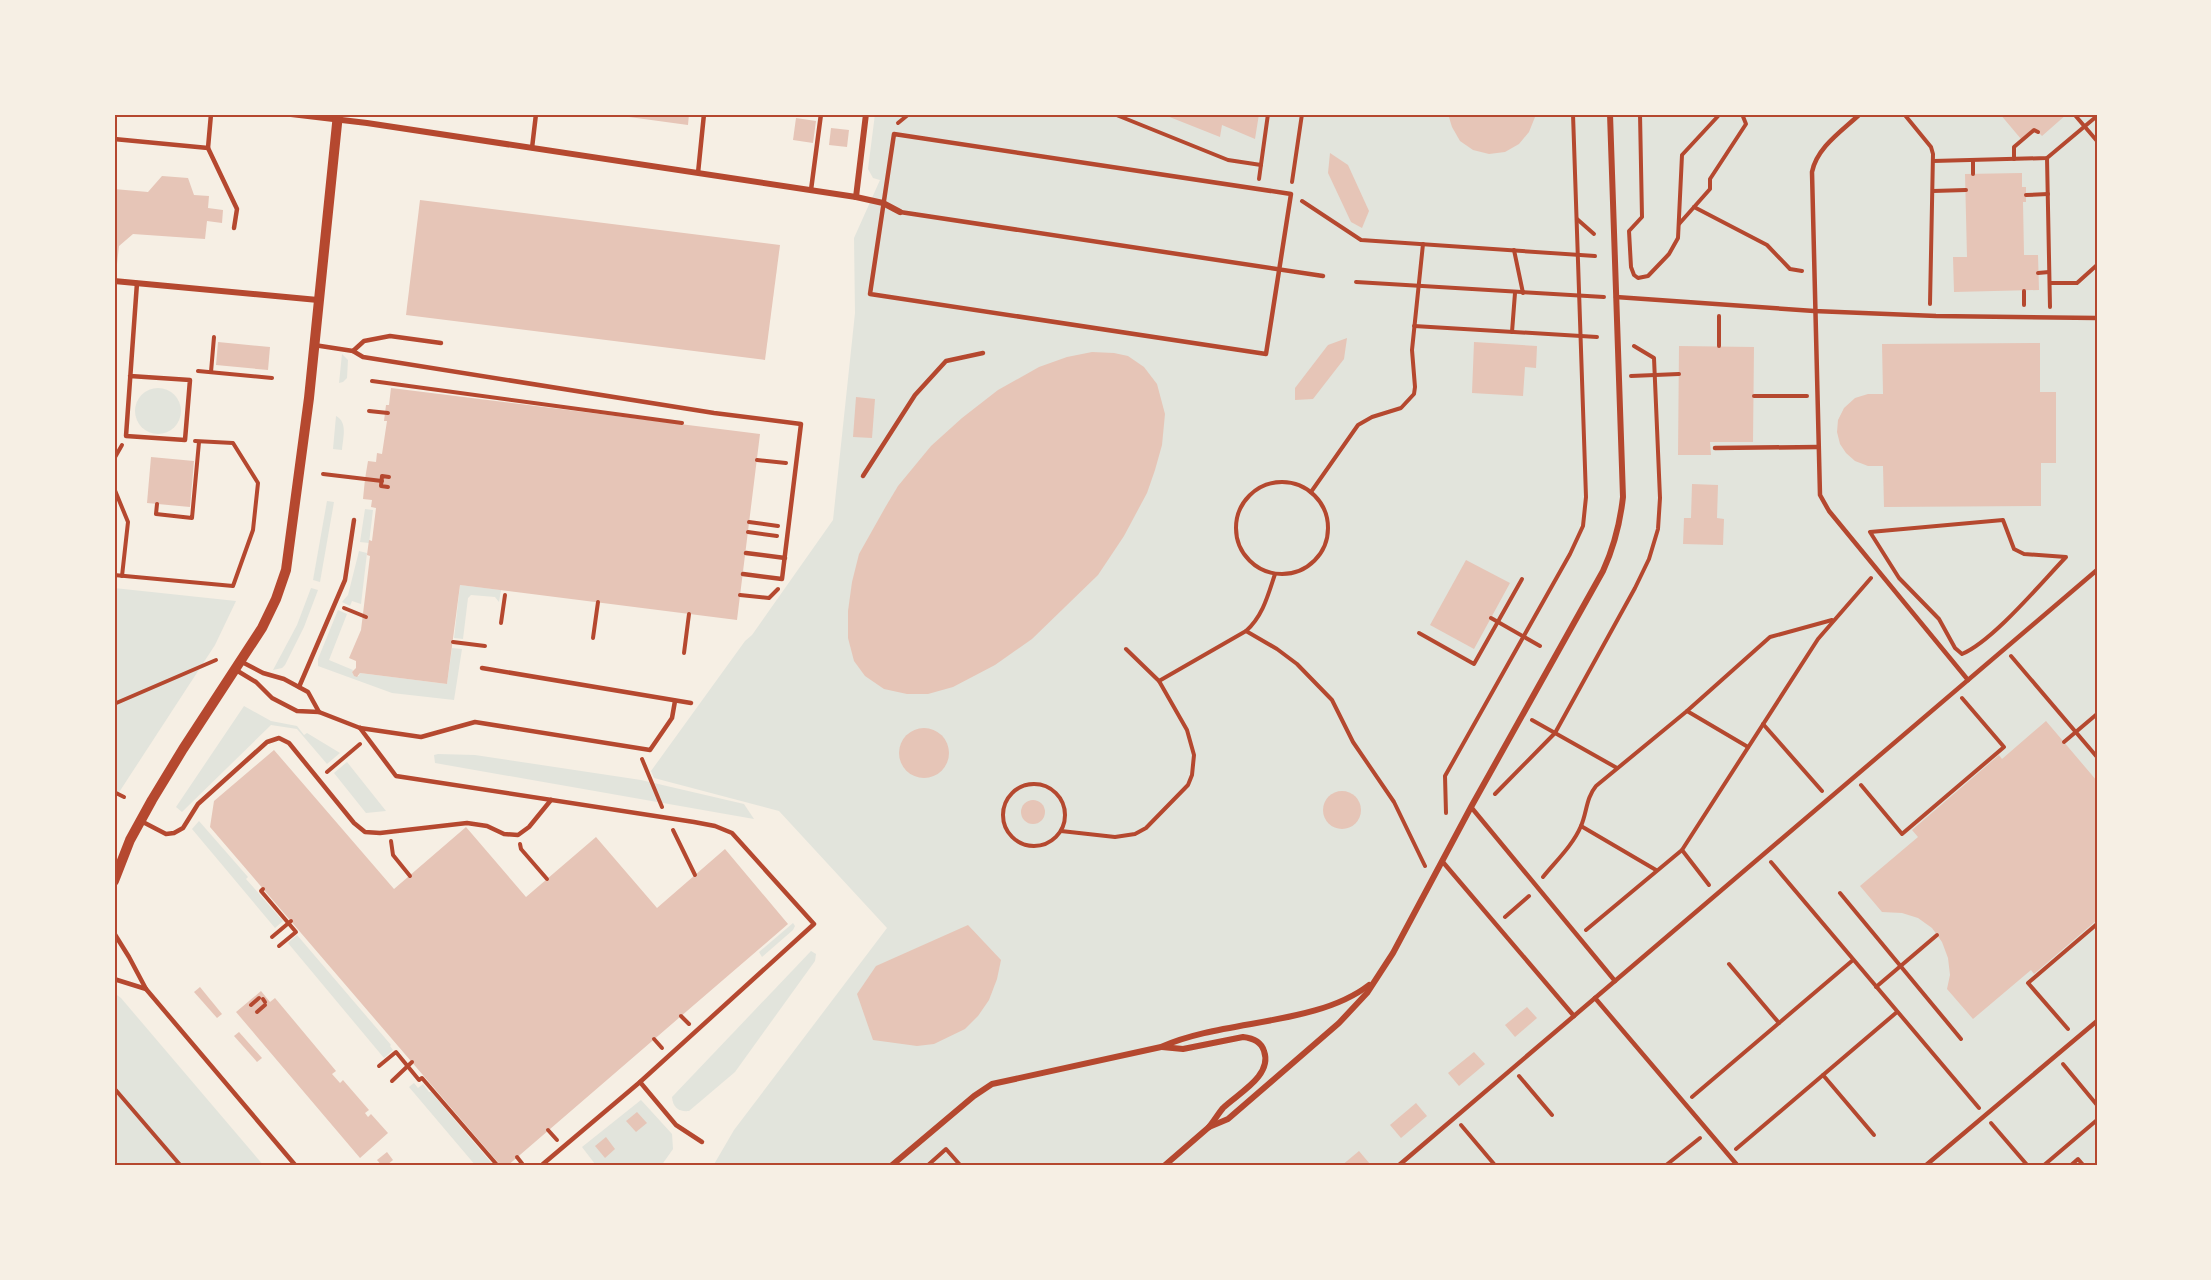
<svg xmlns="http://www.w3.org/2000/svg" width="2211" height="1280" font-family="Montserrat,sans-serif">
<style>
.green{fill:#e2e4dc}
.building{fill:#e6c5b7}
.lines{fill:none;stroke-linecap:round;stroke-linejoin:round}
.path{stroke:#b5482f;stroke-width:4}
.service{stroke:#b5482f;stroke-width:4.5}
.minor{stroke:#b5482f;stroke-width:6}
.tertiary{stroke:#b5482f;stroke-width:10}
.neatline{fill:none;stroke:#b5482f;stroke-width:2}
</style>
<rect width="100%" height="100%" fill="#f6efe4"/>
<g class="green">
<polygon points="875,114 2097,114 2097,1166 713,1166 734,1130 887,928 779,811 654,778 651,771 745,641 752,635 833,520 855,313 854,238 880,180 873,178 868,169"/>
<polygon points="342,354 348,360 347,378 343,382 339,383"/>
<circle cx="158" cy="411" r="23"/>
<path d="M336,416C348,422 343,438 342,450L333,449Z"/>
<polygon points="327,501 334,502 320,582 313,580"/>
<polygon points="365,509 373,510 369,543 360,542"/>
<polygon points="359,551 367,553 361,604 352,601 350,606 342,602 348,595"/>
<polygon points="460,585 501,590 499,602 495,597 471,595 468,598 463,639 454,638"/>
<polygon points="114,588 236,601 215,645 114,800"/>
<polygon points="311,588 318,590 304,627 285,665 282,668 273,670 297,625"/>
<polygon points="338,610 347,614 329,660 353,670 352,672 354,676 359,676 360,673 447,684 452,648 462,649 454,700 392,693 318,666 318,659"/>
<polygon points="244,706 271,721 297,726 304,735 307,733 340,753 327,764 297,729 271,725 182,812 176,807"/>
<polygon points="438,754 475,755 641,780 744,804 754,819 435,763 434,755"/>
<polygon points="347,762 382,806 386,811 366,813 334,773"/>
<polygon points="199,821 248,877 246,879 283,921 275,928 192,829"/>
<polygon points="793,923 795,926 793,930 762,957 759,952"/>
<polygon points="297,935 391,1045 390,1046 393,1050 384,1058 288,943"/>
<path d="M811,951L816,954L815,961L735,1072L689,1111C679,1112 673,1108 672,1097Z"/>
<polygon points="114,993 121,998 264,1166 114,1166"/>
<polygon points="414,1083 418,1088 423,1084 429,1092 431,1092 494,1166 476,1166 409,1087"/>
<polygon points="641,1100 672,1134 673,1149 661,1166 594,1166 595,1164 582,1147"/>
</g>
<g class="building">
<polygon points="607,114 689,114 688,125"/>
<polygon points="1162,114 1259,114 1255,139 1222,125 1220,137"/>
<polygon points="1448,114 1534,114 1535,117 1529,132 1519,144 1505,152 1489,154 1473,150 1460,141 1452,127"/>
<polygon points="2000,114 2067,114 2042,136 2034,128 2021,139"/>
<polygon points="796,118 816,121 813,143 793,140"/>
<polygon points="831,128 849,130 847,147 829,145"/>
<polygon points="1330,153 1348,165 1369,211 1362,228 1351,222 1328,173"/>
<polygon points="2022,173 2022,187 2026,187 2026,202 2023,202 2024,255 2038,255 2039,290 1954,292 1953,257 1967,257 1965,174"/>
<polygon points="162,176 188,178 194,195 209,196 208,208 223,210 222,223 207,221 205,239 133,234 119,246 117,264 114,264 114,189 148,192"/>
<polygon points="420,200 780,245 765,360 406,315"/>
<polygon points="1347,338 1344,359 1313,399 1295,400 1295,388 1328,345"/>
<polygon points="218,342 270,347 268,370 216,365"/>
<polygon points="1474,342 1537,346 1536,368 1525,367 1523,396 1472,393"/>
<polygon points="2040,343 2040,392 2056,392 2056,463 2041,463 2041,506 1884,507 1883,466 1868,466 1855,461 1846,453 1840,444 1837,432 1838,420 1844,408 1855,398 1868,394 1883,394 1882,344"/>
<polygon points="1679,346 1754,347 1753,442 1710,442 1711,455 1678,455"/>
<polygon points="1092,352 1114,353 1128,356 1144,367 1157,384 1165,414 1162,445 1155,470 1147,493 1124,536 1098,575 1032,639 995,665 953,687 928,694 907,694 884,689 865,676 854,661 848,638 848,611 852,582 859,554 886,506 898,486 931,446 962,418 998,390 1039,367 1067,357"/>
<polygon points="391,388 760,434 737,620 460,585 447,684 360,673 357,677 354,676 352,672 356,668 356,661 349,658 361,630 370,556 367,555 369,540 372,541 376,508 371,507 372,500 363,499 365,479 368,461 376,462 377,453 382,454 387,421 384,421 386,405 389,405"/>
<polygon points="856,397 875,399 872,438 853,437"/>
<polygon points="151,457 194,461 190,507 147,503"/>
<polygon points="1692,484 1718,485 1717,518 1724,519 1723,545 1683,544 1684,518 1691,518"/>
<polygon points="1466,560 1510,583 1474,649 1430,625"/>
<polygon points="2046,721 2097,781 2097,920 2034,974 2031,970 1973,1019 1947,989 1950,975 1948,958 1942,942 1932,928 1918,918 1902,913 1882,912 1860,886 1918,837 1912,830 1999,755 2002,759"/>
<circle cx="924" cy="753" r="25"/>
<polygon points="274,750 394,889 466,827 526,897 596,837 657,908 725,849 788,924 507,1166 501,1166 210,827 214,801"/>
<circle cx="1342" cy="810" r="19"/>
<circle cx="1033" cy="812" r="12"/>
<polygon points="968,925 1001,960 997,979 989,1000 978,1016 965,1029 934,1044 917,1046 873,1040 857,994 876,966"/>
<polygon points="200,987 222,1014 217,1018 194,992"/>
<polygon points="261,991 270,1002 275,998 336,1071 332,1074 340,1083 343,1080 369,1110 365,1113 368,1117 371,1114 388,1133 360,1158 236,1012"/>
<polygon points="1527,1007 1537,1018 1515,1037 1505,1025"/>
<polygon points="239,1032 262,1058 257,1062 234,1036"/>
<polygon points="1474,1052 1485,1064 1459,1086 1448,1073"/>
<polygon points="1416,1103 1427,1116 1401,1138 1390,1125"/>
<polygon points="637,1112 647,1123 636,1132 626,1121"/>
<polygon points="606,1137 615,1149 605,1158 595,1146"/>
<polygon points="1359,1151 1370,1164 1367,1166 1341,1166"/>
<polygon points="387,1152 393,1160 386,1166 382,1166 377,1160"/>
</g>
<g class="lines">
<g class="path">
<polyline points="1114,114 1228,160 1261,165"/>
<polyline points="1640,114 1642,217 1629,231 1631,267 1634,275 1638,278 1648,276 1669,254 1678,238 1682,155 1720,114"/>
<polyline points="1904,114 1931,147 1933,154 1930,304"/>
<polyline points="2074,114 2097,141"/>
<polyline points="898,123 909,114"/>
<polyline points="2047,158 2050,307"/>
<polyline points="2014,159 2014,147 2034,130 2038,132"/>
<polyline points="1973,160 1973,174"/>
<polyline points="1933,161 2047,158 2097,116"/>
<polyline points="1259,179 1268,114"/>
<polyline points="1292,182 1302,114"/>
<polyline points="1933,191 1966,190"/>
<polyline points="2026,195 2048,194"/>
<polyline points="1302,201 1361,240 1595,256"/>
<polyline points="1694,207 1767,245 1790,269 1802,271"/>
<polyline points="1577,219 1594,234"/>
<polyline points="1679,224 1710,189 1710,179 1746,124 1742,114"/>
<polyline points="1514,250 1523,293"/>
<polyline points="2038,273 2049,272"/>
<polyline points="1356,282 1604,297"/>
<polyline points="2050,283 2077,283 2097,265"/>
<polyline points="2024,291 2024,305"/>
<polyline points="1414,326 1597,337"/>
<polyline points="1512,332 1515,293"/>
<polyline points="1719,346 1719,316"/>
<polyline points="198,371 272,378"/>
<polyline points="211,372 214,337"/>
<polyline points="1631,376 1679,374"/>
<polyline points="372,381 682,423"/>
<polyline points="1754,396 1807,396"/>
<polyline points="369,411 388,413"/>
<polyline points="114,459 122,445"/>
<polyline points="757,460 786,463"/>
<polyline points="323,474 382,481"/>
<circle cx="1282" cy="528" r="46"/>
<polyline points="388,487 381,486 382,476 389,477"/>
<polyline points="114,488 128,522 122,576"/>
<polyline points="1311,492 1358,425 1372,417 1401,408 1414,394 1415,387 1412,350 1423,244"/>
<polyline points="157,504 156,514 192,518 199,442"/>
<path d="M2003,520L2014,549L2024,554L2066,557C2041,583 1993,641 1962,654L1955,648L1939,619L1899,578L1870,532Z"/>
<polyline points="749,522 778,526"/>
<polyline points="748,532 777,536"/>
<polyline points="114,575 233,586 253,530 258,483 233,443 195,441"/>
<polyline points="740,595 769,598 778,589"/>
<polyline points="344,608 366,617"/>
<polyline points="1491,618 1540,646"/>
<polyline points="501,623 505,595"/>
<polyline points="1246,631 1277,649 1297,664 1332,700 1353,742 1394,802 1425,866"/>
<polyline points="1419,633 1474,664 1522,579"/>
<polyline points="593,638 598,602"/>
<polyline points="453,642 485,646"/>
<polyline points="684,653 689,614"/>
<polyline points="2011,656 2097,757"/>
<path d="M1159,681L1246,631C1263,616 1268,595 1275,574"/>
<polyline points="114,704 216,660"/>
<polyline points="1687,711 1748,747"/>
<polyline points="1532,720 1617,768"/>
<polyline points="1763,724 1822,791"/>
<polyline points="2064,742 2097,714"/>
<polyline points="642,759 662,807"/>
<polyline points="327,772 360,744"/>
<circle cx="1034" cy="815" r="31"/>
<polyline points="1861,785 1902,834 2004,747 1962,698"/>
<polyline points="114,792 124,797"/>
<polyline points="1495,794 1555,733 1635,588 1649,559 1658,529 1660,498 1654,358 1634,346"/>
<polyline points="1446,813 1445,776 1570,554 1583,526 1586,497 1573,114"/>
<polyline points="1581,826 1656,870"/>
<polyline points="673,830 695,875"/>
<polyline points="1061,831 1115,837 1135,834 1146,828 1188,785 1192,775 1194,755 1187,730 1159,681 1126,649"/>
<polyline points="391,841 393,855 410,876"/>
<polyline points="520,844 521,849 547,879"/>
<polyline points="1682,850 1709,885"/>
<polyline points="1771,862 1979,1108"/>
<path d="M1543,877C1556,861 1573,845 1581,826C1587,812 1586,798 1596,786L1687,711L1770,637L1832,620"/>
<polyline points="263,889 261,891 296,932 279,946"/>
<polyline points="1840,893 1961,1039"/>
<polyline points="1505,917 1529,896"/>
<polyline points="1586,930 1682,850 1818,639 1871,578"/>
<polyline points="272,937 291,921"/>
<polyline points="1729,964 1779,1023"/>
<polyline points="1876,987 1937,935"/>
<polyline points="263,999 265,1002"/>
<polyline points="251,1005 259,998"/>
<polyline points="257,1012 265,1005"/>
<polyline points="681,1016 689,1024"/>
<polyline points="2068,1029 2028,983 2097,924"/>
<polyline points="654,1039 662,1048"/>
<polyline points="2063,1064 2097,1105"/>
<polyline points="379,1066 396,1052 419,1080 422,1078 498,1166"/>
<polyline points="1823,1075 1874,1135"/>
<polyline points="1519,1076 1552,1115"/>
<polyline points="392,1081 412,1062"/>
<polyline points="114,1088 181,1166"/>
<polyline points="1692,1097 1853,960"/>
<polyline points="1991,1123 2028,1166"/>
<polyline points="1461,1125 1494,1164"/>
<polyline points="548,1130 557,1140"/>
<polyline points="1736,1149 1897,1012"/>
<polyline points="517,1157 524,1166"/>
<polyline points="927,1166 946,1149 961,1166"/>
<polyline points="1665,1166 1700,1138"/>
<polyline points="2043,1166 2097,1120"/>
<polyline points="2070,1166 2078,1159 2084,1166"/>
</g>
<g class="service">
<path d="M1860,114C1842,131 1817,147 1812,172L1820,495L1829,511L1968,680"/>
<polygon points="894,134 1291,194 1266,354 870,294"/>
<polyline points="114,139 208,148 211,114"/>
<polyline points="208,148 237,209 234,228"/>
<polyline points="532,148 536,114"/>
<polyline points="698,173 704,114"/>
<polyline points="811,190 821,114"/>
<polyline points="900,212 1323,276"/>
<polyline points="1616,297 1814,311 1936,316 2097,318"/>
<polyline points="314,345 353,351 364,341 390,336 441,343"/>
<polyline points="353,351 363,357 714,413 801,424 782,579 743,574"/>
<polyline points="130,376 190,380 185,440 126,436 137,283"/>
<polyline points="1715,448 1818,447"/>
<polyline points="863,476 915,395 946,361 983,353"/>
<polyline points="746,553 785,558"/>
<polyline points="242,662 263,673 284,679 308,692 319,712"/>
<polyline points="482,668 691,703"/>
<polyline points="236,670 256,682 272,698 297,711 319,712 360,728 421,737 475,722 650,750 672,718 675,701"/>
<polyline points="299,687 345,580 354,520"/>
<polyline points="360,728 396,776 694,822 715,826 732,833 814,924 640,1082 543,1164"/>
<polyline points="1471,807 1615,981"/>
<polyline points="141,821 166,834 174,833 183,828 198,804 267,742 279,738 289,743 354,823 365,832 380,833 467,823 487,826 504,834 518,835 529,827 551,800"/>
<polyline points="1442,861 1574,1016"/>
<polyline points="114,933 129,957 146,989 296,1166"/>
<polyline points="114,979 146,989"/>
<polyline points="1595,998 1738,1166"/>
<polyline points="640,1082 676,1125 702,1142"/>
<polyline points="1398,1166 2097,570"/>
<polyline points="1925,1166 2097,1021"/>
</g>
<g class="minor">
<polyline points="291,114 367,123 856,197 883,203 900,212"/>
<polyline points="856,197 866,114"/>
<polyline points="114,281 318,300"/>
<path d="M1162,1047L1183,1049L1243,1037C1252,1038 1261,1041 1264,1051C1273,1076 1237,1094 1223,1108C1218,1114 1214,1121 1209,1127"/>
<path d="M891,1166L974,1096L992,1084L1161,1047C1223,1019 1316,1026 1369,985"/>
<path d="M1164,1166L1209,1127L1228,1119L1339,1023L1367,993L1393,953L1471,807L1603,571C1614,547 1620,524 1623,497L1610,114"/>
</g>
<polyline class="tertiary" points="114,881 130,840 152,800 183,749 262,628 276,599 286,570 309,398 338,114"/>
</g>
<rect width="2211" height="1280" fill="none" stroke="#f6efe4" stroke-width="231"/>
<rect x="116" y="116" width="1980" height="1048" class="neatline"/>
</svg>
